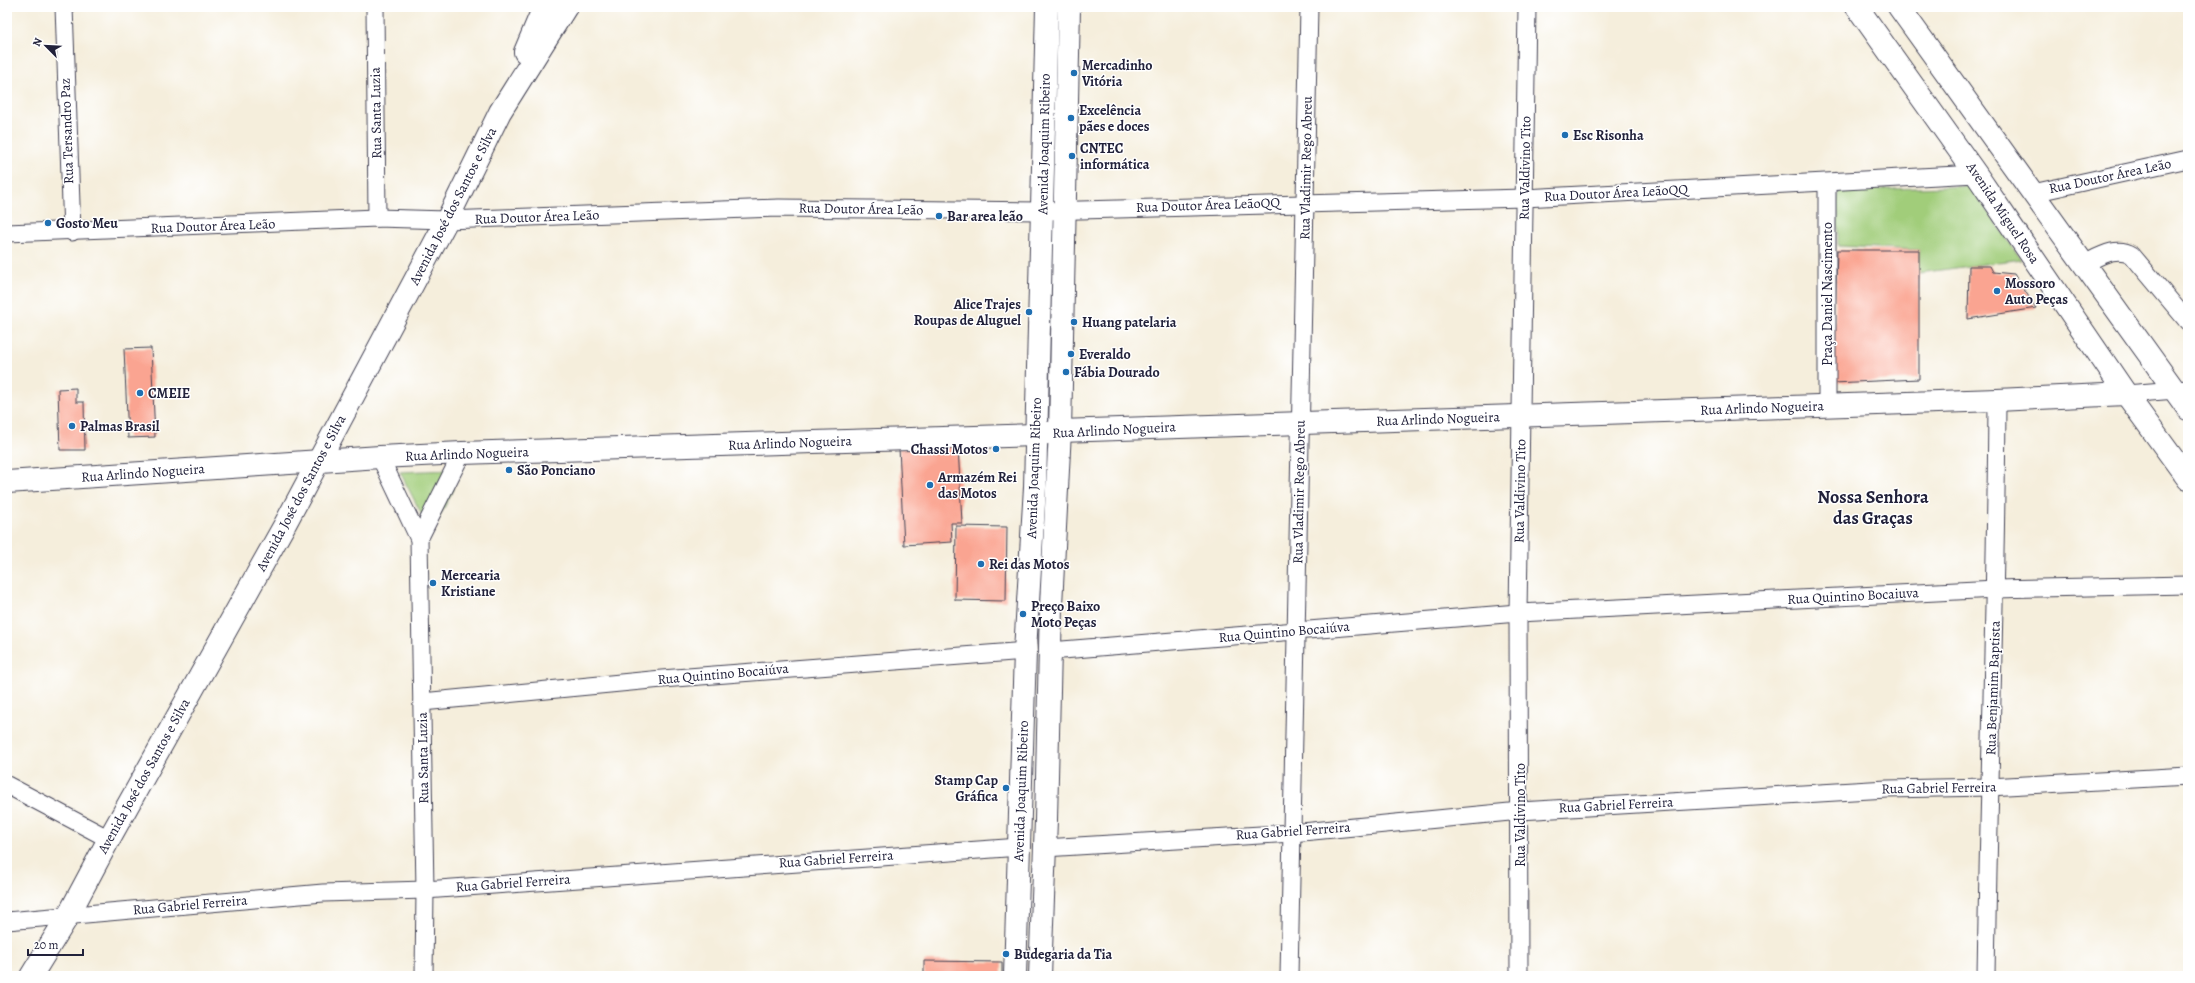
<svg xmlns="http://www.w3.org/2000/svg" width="2195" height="983" font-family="Alegreya,serif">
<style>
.green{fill:#a1cd7a;stroke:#62785a}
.building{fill:#faa491}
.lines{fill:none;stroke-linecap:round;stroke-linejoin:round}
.minor-casing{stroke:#424153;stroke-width:19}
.tertiary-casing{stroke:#424153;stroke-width:24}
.secondary-casing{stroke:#424153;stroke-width:24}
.primary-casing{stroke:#424153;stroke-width:24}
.minor{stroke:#fff;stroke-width:17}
.tertiary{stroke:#fff;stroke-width:22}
.secondary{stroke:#fff;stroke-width:22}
.primary{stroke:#fff;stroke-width:22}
.poi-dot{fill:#1f6fb2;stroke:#fff;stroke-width:1.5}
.labels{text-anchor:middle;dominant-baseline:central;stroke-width:3;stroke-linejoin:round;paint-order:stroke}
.poi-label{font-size:14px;font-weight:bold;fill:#22223b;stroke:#fff;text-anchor:start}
.street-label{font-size:14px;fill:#22223b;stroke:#fff}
.district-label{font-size:18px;font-weight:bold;fill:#22223b;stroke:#fff}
</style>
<rect width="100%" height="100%" fill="#fff"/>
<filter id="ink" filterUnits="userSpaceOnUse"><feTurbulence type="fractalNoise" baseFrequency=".025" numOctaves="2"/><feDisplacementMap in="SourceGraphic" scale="8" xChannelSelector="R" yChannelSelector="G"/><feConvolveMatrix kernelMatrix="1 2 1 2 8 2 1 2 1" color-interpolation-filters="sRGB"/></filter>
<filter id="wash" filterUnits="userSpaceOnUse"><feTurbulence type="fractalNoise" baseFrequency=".012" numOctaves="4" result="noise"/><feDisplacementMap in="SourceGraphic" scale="16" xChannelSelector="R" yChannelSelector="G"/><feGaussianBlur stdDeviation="0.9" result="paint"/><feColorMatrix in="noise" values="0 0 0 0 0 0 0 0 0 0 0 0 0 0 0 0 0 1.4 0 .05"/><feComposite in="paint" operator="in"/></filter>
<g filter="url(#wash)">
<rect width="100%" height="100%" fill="#f5eedc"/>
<g class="green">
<polygon points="1970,186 2021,259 1919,273 1919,250 1838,246 1838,191"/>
<polygon points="448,470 454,489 431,533 400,472"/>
</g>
<g id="blocks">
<g class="building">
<polygon points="1837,250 1919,250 1919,379 1833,383"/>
<polygon points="1969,266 1990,266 1993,272 2014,274 2036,308 1968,319"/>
<polygon points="151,348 155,437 128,438 124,349"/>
<polygon points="76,388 76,402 84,402 85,450 60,450 58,389"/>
<polygon points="958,445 962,523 951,523 952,542 904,545 899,448"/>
<polygon points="956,526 1007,527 1006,601 955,600"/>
<polygon points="924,961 1002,962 1002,976 924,976"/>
</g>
</g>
</g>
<g filter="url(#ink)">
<use href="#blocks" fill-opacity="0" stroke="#424153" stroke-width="1"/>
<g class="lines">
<defs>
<g id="minor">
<polyline points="64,7 72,232"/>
<polyline points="375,7 377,218"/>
<polyline points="1827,183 1827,406"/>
<polyline points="2033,193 2188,159"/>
<polyline points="7,233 377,218 447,220 779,208 1043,211 1524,198 1976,174"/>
<path d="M2084,264C2099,257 2116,245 2132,255L2188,322"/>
<polyline points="2126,394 2188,389"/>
<polyline points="380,457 419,539 425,890 424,976"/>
<polyline points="419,539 462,453"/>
<polyline points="1050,651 1518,613 1996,589 2188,585"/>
<polyline points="422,702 662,679 1025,651"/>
<polyline points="7,785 109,839"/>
<polyline points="1044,848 1292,833 1520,811 1887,789 1989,787 2188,776"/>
<polyline points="7,921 323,893 425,890 1020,847"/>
<polyline points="1289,976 1309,7"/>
<polyline points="1519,976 1518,613 1527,7"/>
<path d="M1986,976C1989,784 1996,592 1997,400"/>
</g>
<polyline id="tertiary" points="7,482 380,457 462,453 1036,435 1060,431 1997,400 2126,394"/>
<g id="secondary">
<polyline points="525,52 544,7"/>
<polyline points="31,976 68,916 109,839 284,526 447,220 500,112 566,7"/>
</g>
<g id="primary">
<polyline points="1857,7 1976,174 2126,394 2188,479"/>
<polyline points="1899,7 2188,409"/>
<polyline points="1015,976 1025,651 1035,487 1047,7"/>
<polyline points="1040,976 1046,820 1051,605 1060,431 1069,7"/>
</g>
</defs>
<use href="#minor" class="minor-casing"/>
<use href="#tertiary" class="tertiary-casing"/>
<use href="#secondary" class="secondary-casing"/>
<use href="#primary" class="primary-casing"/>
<use href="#minor" class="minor"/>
<use href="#tertiary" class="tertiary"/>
<use href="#secondary" class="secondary"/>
<use href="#primary" class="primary"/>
</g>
</g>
<g class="poi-dot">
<circle cx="1074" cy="73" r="4"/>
<circle cx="1071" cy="118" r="4"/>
<circle cx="1565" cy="135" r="4"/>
<circle cx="1072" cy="156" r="4"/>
<circle cx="939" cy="216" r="4"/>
<circle cx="48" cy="223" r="4"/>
<circle cx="1997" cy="291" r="4"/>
<circle cx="1029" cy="312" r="4"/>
<circle cx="1074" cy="322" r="4"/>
<circle cx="1071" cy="354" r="4"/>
<circle cx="1066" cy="372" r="4"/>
<circle cx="140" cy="393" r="4"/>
<circle cx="72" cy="426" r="4"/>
<circle cx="996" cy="449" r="4"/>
<circle cx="509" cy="470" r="4"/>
<circle cx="930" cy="485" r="4"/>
<circle cx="981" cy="564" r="4"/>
<circle cx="433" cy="583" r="4"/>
<circle cx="1023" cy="614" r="4"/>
<circle cx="1006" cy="788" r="4"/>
<circle cx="1006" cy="954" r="4"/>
</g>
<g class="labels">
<g class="poi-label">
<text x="1082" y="65">Mercadinho<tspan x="1082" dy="16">Vitória</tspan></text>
<text x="1079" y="110">Excelência<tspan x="1079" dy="16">pães e doces</tspan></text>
<text x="1573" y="135">Esc Risonha</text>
<text x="1080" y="148">CNTEC<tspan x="1080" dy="16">informática</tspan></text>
<text x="947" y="216">Bar area leão</text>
<text x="56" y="223">Gosto Meu</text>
<text x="2005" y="283">Mossoro<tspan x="2005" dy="16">Auto Peças</tspan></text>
<text x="1021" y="304" text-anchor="end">Alice Trajes<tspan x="1021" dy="16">Roupas de Aluguel</tspan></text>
<text x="1082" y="322">Huang patelaria</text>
<text x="1079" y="354">Everaldo</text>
<text x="1074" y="372">Fábia Dourado</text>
<text x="148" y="393">CMEIE</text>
<text x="80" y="426">Palmas Brasil</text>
<text x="988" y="449" text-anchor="end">Chassi Motos</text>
<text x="517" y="470">São Ponciano</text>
<text x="938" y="477">Armazém Rei<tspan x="938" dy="16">das Motos</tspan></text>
<text x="989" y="564">Rei das Motos</text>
<text x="441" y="575">Mercearia<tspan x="441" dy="16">Kristiane</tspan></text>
<text x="1031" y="606">Preço Baixo<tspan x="1031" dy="16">Moto Peças</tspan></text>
<text x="998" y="780" text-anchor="end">Stamp Cap<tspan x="998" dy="16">Gráfica</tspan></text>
<text x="1014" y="954">Budegaria da Tia</text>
</g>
<g class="street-label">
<text transform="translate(376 113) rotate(-91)">Rua Santa Luzia</text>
<text transform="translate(67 131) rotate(-92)">Rua Tersandro Paz</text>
<text transform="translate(1044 144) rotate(-89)">Avenida Joaquim Ribeiro</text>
<text transform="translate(1306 168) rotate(-89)">Rua Vladimir Rego Abreu</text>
<text transform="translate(1525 168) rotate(-89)">Rua Valdivino Tito</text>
<text transform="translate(2110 176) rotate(-12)">Rua Doutor Área Leão</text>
<text transform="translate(1616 193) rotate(-3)">Rua Doutor Área LeãoQQ</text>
<text transform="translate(1208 205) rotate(-2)">Rua Doutor Área LeãoQQ</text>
<text transform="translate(453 206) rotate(-63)">Avenida José dos Santos e Silva</text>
<text transform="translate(861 209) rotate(1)">Rua Doutor Área Leão</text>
<text transform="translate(2003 213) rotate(56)">Avenida Miguel Rosa</text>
<text transform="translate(537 217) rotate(-2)">Rua Doutor Área Leão</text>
<text transform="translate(213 226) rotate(-2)">Rua Doutor Área Leão</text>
<text transform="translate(1827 294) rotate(-90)">Praça Daniel Nascimento</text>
<text transform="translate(1762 408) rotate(-2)">Rua Arlindo Nogueira</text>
<text transform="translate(1438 419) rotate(-2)">Rua Arlindo Nogueira</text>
<text transform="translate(1114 430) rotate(-3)">Rua Arlindo Nogueira</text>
<text transform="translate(790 443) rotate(-2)">Rua Arlindo Nogueira</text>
<text transform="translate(467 454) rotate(-2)">Rua Arlindo Nogueira</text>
<text transform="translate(1034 468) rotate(-88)">Avenida Joaquim Ribeiro</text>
<text transform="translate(143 473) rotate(-4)">Rua Arlindo Nogueira</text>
<text transform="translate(1520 491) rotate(-89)">Rua Valdivino Tito</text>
<text transform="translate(1299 492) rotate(-89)">Rua Vladimir Rego Abreu</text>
<text transform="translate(301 493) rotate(-62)">Avenida José dos Santos e Silva</text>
<text transform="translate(1853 596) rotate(-3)">Rua Quintino Bocaiuva</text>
<text transform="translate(1284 632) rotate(-5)">Rua Quintino Bocaiúva</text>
<text transform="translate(723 674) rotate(-5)">Rua Quintino Bocaiúva</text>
<text transform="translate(1993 688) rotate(-88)">Rua Benjamim Baptista</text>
<text transform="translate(423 758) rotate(-91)">Rua Santa Luzia</text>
<text transform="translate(144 776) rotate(-61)">Avenida José dos Santos e Silva</text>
<text transform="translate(1939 788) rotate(-1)">Rua Gabriel Ferreira</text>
<text transform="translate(1021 791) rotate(-88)">Avenida Joaquim Ribeiro</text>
<text transform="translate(1616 805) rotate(-3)">Rua Gabriel Ferreira</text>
<text transform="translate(1520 815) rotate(-90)">Rua Valdivino Tito</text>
<text transform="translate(1293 831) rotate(-4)">Rua Gabriel Ferreira</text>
<text transform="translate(836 859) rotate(-4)">Rua Gabriel Ferreira</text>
<text transform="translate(513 883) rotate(-4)">Rua Gabriel Ferreira</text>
<text transform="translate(190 905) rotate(-5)">Rua Gabriel Ferreira</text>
</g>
<g class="district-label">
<text x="1873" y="497">Nossa Senhora<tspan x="1873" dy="21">das Graças</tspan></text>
</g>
</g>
<rect width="2195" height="983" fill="none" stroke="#fff" stroke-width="24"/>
<g transform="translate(46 46) rotate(294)" stroke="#ffffff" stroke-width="3" paint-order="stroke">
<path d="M0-3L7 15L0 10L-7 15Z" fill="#22223b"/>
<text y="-6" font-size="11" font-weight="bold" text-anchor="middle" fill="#22223b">N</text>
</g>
<path d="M28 949v6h55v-6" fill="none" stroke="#22223b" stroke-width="2"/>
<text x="34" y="949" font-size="12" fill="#22223b" stroke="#ffffff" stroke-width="3" paint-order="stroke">20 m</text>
</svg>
